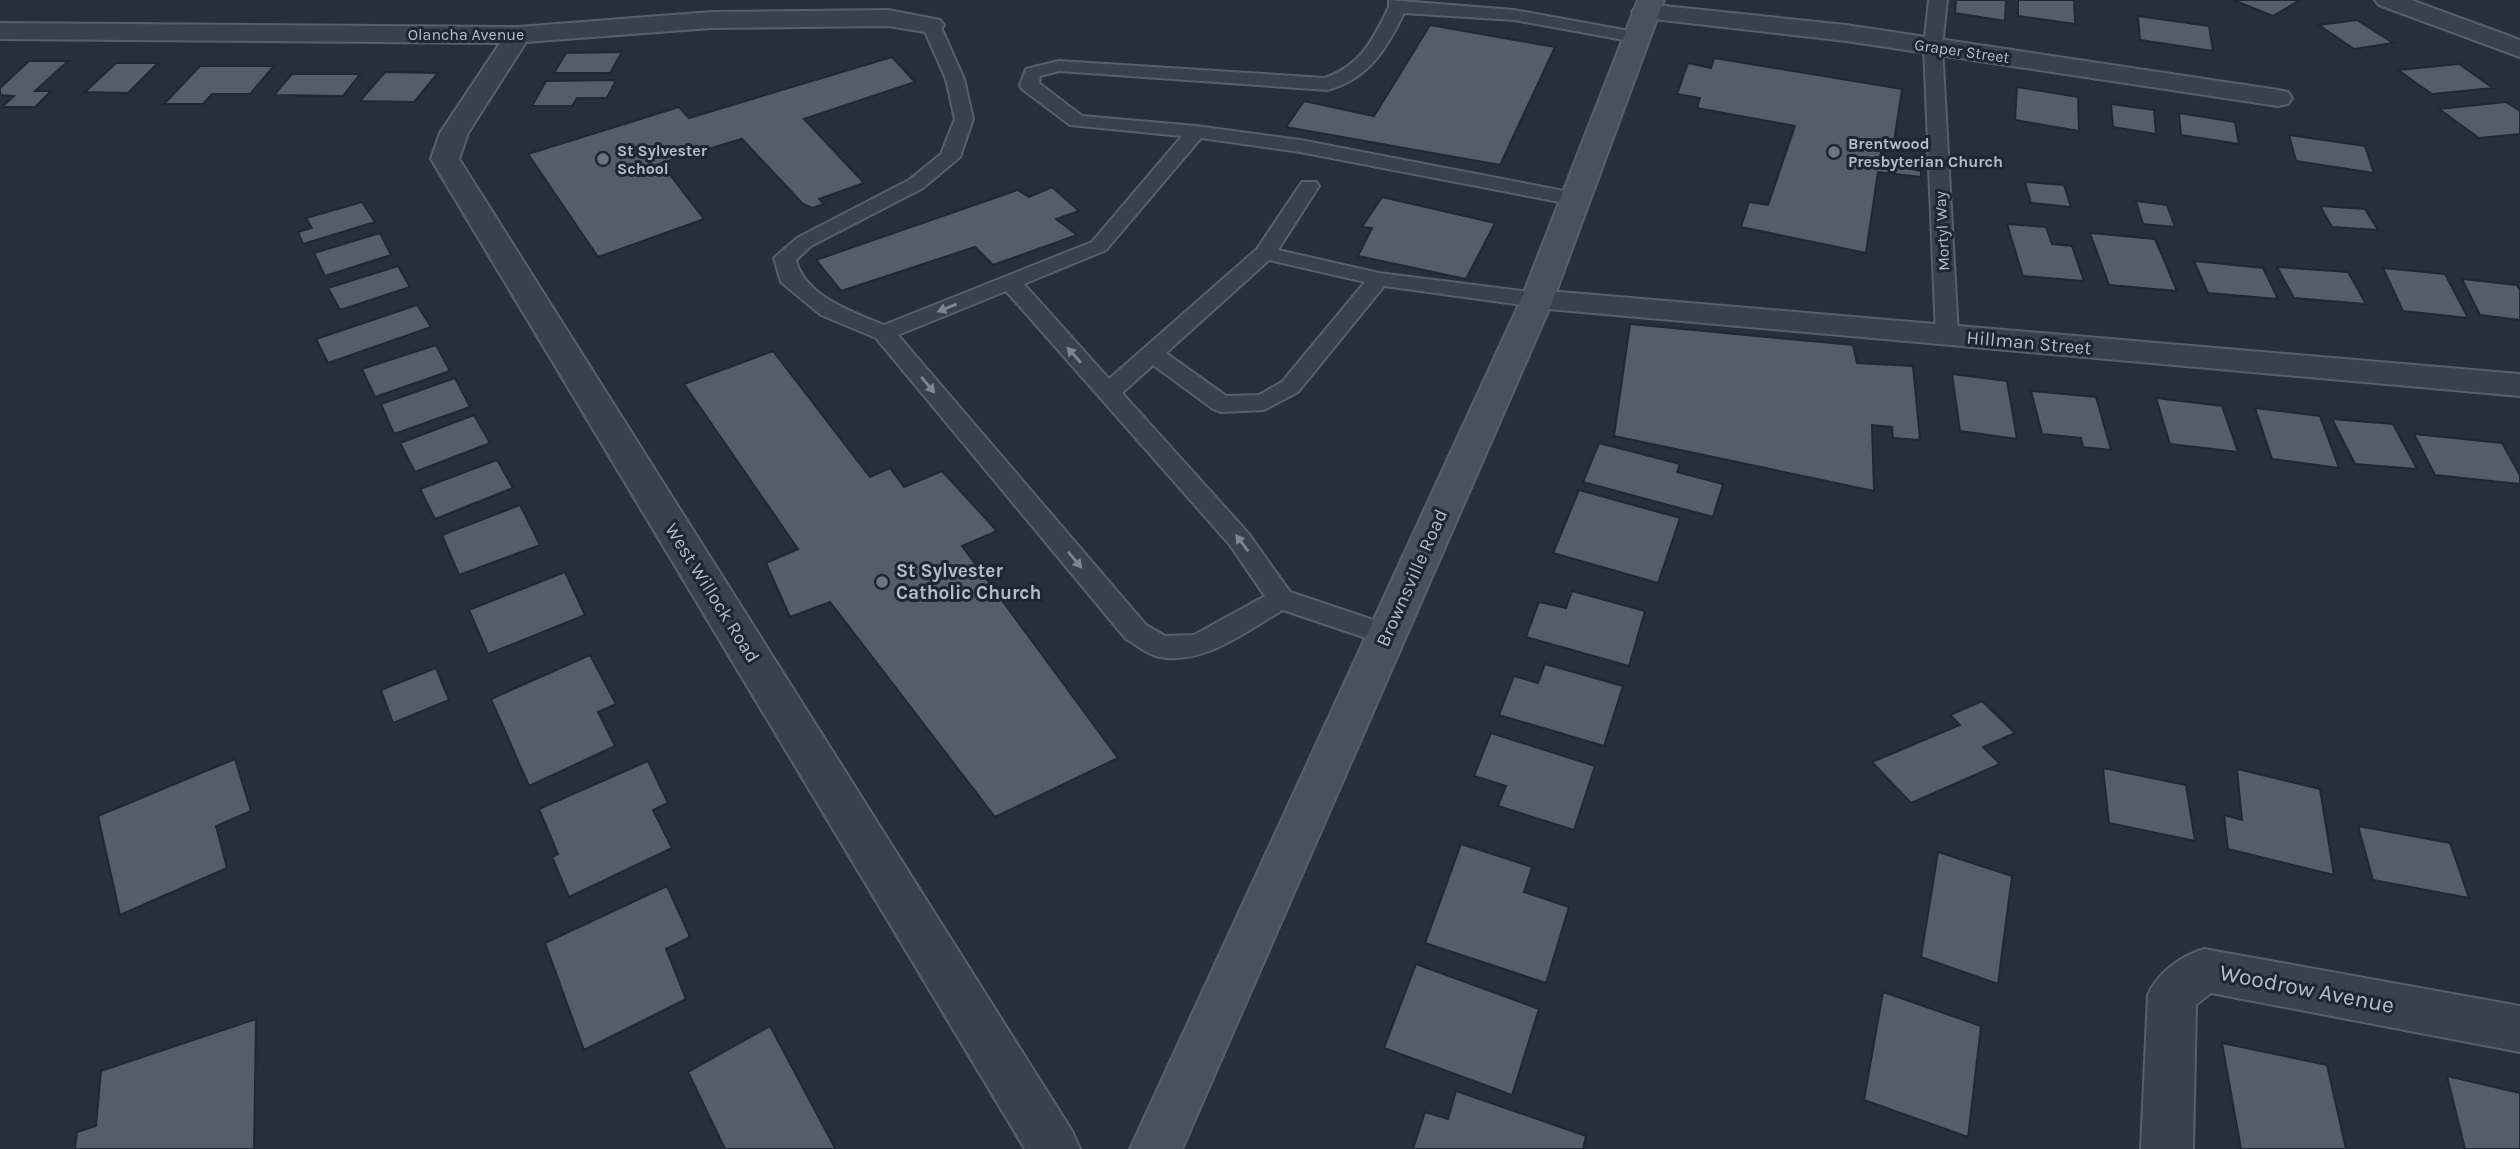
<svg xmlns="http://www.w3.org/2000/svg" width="2520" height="1149" font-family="Karla,sans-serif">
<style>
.building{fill:#525f6a;stroke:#1f2931;stroke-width:2}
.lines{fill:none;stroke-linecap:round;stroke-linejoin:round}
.lane-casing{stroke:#566068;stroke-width:4}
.street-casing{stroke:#566068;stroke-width:4}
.secondary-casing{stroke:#566068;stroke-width:4}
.lane{fill:#38424a;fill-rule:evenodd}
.street{fill:#38424a;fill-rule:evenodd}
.secondary{fill:#46525d;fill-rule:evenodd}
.oneway{fill:#7c868e}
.worship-dot{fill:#6b7280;stroke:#1d272f;stroke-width:2.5}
.labels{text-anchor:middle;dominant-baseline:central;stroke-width:6;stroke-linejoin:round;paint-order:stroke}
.far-street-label{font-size:16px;fill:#b3bdc6;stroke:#1d272f}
.far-poi-label{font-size:16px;font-weight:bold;fill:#b3bdc6;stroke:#1d272f;text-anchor:start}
.street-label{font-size:19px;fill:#b3bdc6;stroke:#1d272f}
.poi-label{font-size:19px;font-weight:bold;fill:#b3bdc6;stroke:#1d272f;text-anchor:start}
.near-street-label{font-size:23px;fill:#b3bdc6;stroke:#1d272f}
</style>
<rect width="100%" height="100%" fill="#24303a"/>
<g class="building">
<polygon points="1956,0 2006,0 2005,21 1955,13"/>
<polygon points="2018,0 2074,0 2075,24 2018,16"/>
<polygon points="2233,0 2300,0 2273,16"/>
<polygon points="2138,16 2209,26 2213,51 2140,40"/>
<polygon points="2357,20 2393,43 2354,49 2319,25"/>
<polygon points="1430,25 1555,47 1500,165 1286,127 1304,101 1374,116"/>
<polygon points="622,52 610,73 554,73 566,53"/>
<polygon points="892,57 915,82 804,119 864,183 819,199 824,204 812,208 803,204 742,139 661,163 704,219 598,257 528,154 679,107 689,118"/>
<polygon points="1714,58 1902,89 1894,142 1882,141 1880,162 1921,171 1921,177 1878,172 1866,253 1741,227 1749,202 1768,205 1795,126 1697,108 1700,98 1677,94 1688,63 1711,68"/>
<polygon points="29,61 68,61 35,91 51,91 35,107 2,107 14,96 0,95 0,88"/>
<polygon points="116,63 158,63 128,93 85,92"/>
<polygon points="2459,64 2493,88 2432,94 2398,70"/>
<polygon points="200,66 274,66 250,94 212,94 203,104 164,104"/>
<polygon points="385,72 438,73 414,102 360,101"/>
<polygon points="292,74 360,74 343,96 274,95"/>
<polygon points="616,80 607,98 577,98 572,106 532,106 546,81"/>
<polygon points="2017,87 2078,97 2079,131 2015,120"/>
<polygon points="2506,102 2520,111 2520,134 2479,138 2439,109"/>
<polygon points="2111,104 2154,110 2156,134 2113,127"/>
<polygon points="2179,113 2235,122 2239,144 2181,135"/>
<polygon points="2289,135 2365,146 2374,173 2296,161"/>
<polygon points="2025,182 2064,185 2071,207 2031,203"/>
<polygon points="1052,187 1079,211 1056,219 1077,235 993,265 975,247 841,291 816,260 1018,190 1029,197"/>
<polygon points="1382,197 1495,223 1466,279 1358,256 1372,228 1362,227"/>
<polygon points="2136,201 2167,205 2175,227 2143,224"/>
<polygon points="362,202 375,222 303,244 298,232 312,228 306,218"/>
<polygon points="2320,206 2365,209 2378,230 2332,227"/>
<polygon points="2007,224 2046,227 2052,244 2072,246 2084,281 2023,276"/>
<polygon points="380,233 391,255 325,276 314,253"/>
<polygon points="2090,233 2155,239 2177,291 2109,285"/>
<polygon points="2194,261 2263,268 2278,299 2208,293"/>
<polygon points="398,266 410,287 340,310 328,288"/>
<polygon points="2277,267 2348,272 2366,304 2294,298"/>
<polygon points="2383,268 2445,274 2468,318 2403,311"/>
<polygon points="2462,279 2517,285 2520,290 2520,320 2480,315"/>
<polygon points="417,305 431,327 328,363 316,339"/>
<polygon points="1630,324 1853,345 1857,363 1913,366 1920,440 1893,438 1892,427 1872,425 1874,491 1614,436"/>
<polygon points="436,345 450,371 375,397 362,369"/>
<polygon points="773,351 870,477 890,468 904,487 942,471 997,531 962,546 1118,758 995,817 830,602 790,617 766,563 798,549 684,384"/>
<polygon points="1952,374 2007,381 2017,439 1960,431"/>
<polygon points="455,378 470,407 394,434 381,404"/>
<polygon points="2031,391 2096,397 2111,450 2083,447 2081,438 2042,434"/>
<polygon points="2156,398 2222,406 2238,452 2170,444"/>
<polygon points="2255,408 2320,416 2339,468 2272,459"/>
<polygon points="474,415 490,443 415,472 400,443"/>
<polygon points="2332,419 2393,424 2417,469 2355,464"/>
<polygon points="2414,434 2502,443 2520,475 2520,484 2435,475"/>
<polygon points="1599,443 1680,464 1677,472 1723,484 1713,517 1583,482"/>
<polygon points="497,460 513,488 435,519 420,489"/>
<polygon points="1579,490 1680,518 1658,583 1553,553"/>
<polygon points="520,505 540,545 459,575 442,535"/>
<polygon points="565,572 585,615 488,654 469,610"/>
<polygon points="1572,591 1645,611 1629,666 1526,637 1539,602 1566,608"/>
<polygon points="590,655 616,704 598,712 615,746 529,786 491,699"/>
<polygon points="1545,664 1623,686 1604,746 1499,715 1514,676 1538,683"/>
<polygon points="436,668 449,700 393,723 381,690"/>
<polygon points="1982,701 2015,733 1983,747 2000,764 1911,803 1872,762 1960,725 1950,715"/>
<polygon points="1491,733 1595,766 1574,830 1498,806 1506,786 1474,776"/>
<polygon points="235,759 251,811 216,826 227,868 120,915 98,816"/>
<polygon points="648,761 668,803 653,810 672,848 569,897 552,857 558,854 539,809"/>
<polygon points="2103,768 2186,785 2195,841 2109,823"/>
<polygon points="2237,769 2320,789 2334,875 2228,849 2224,815 2242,820"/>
<polygon points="2358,826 2450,843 2469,898 2373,880"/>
<polygon points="1461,844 1532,867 1524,892 1569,907 1546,983 1425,943"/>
<polygon points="1938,852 2012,876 1998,984 1921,957"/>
<polygon points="667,886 690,937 666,949 686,999 584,1050 545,943"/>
<polygon points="1416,964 1539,1009 1512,1095 1384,1048"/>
<polygon points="1883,992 1981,1026 1968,1137 1864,1100"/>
<polygon points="256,1019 254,1149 75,1149 77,1132 96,1126 101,1071"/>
<polygon points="770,1026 835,1148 833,1149 725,1149 688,1072"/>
<polygon points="2222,1043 2327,1065 2346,1149 2241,1149"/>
<polygon points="2447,1076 2520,1093 2520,1149 2465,1149"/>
<polygon points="1456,1091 1586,1136 1583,1149 1413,1149 1425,1112 1448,1119"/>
</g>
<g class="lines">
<defs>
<g id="lane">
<path d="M1389,0L1514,10L1635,32L1644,37L1635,42L1514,20L1404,13C1386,49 1369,79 1327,90L1059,71L1040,76L1039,83L1082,116L1196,126L1300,140L1575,193L1582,195L1585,199L1582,203L1575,205L1300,152L1201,138L1106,250L1024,284L1109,379L1257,249L1302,182H1316L1319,186L1278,250L1379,273L1537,293L1545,295L1548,300L1545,305L1537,307L1384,286L1298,392L1264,410L1221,412L1213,409L1153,365L1122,393L1248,533L1290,592L1397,628L1401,635L1397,642L1387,645L1283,610C1246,631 1205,665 1160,657C1148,655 1137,645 1126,639L876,338L821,315L781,282L774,258L797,238L909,180L941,154L955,119L946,79L922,25L925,21H937L940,25L964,79L973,119L960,157L923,188L811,246L796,260C804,296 853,312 884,325L1092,242L1182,136L1070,125L1022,89L1020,85L1026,69L1059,61L1325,78C1361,65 1373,40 1389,7ZM1269,260L1365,282L1282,382L1259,395L1226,396L1166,353ZM1006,291L1230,545L1265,596L1194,635L1165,636L1146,625L898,335Z"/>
<polygon points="1929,0 1947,0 1942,46 1958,335 1955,340 1939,340 1936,335 1924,46"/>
</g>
<g id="street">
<polygon points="2375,0 2411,0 2520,40 2520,57 2379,5"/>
<polygon points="1645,4 1846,25 2278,90 2288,92 2292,98 2288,104 2278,106 1846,41 1636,17 1632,12 1636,7"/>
<polygon points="888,10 940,20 944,25 940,30 931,33 888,26 711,28 526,42 468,133 459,159 1072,1131 1080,1149 1025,1149 431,159 440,133 500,43 0,39 0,23 518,27 711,12"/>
<polygon points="1537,290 2520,374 2520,396 1526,307 1521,300 1526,293"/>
<path d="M2204,949L2520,1006V1052L2211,993L2196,1005L2193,1149H2141L2148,995C2158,972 2180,957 2204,949Z"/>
</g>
<polygon id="secondary" points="1638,0 1664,0 1553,300 1182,1149 1130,1149 1521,300"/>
</defs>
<use href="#lane" class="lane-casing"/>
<use href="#street" class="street-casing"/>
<use href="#secondary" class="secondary-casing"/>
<use href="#lane" class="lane"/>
<use href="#street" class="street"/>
<use href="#secondary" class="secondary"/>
</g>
<defs><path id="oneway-solid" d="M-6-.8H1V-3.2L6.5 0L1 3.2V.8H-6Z" transform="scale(1.75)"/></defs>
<g class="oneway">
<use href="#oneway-solid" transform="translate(947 308) rotate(158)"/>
<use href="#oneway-solid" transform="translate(1074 355) rotate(-132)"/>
<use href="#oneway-solid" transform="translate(928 385) rotate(50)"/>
<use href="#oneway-solid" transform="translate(1242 543) rotate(-127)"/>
<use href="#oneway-solid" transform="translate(1075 560) rotate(50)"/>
</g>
<g class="worship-dot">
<circle cx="1834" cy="152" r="7"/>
<circle cx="603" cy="159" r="7"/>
<circle cx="882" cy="582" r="7"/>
</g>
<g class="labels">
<g class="far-street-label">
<text x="466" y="34">Olancha Avenue</text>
<text transform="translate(1962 51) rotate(8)">Graper Street</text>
<text transform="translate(1942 231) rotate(-93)">Mortyl Way</text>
</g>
<g class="far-poi-label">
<text x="1848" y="143">Brentwood<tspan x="1848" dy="18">Presbyterian Church</tspan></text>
<text x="617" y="150">St Sylvester<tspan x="617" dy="18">School</tspan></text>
</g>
<g class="street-label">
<text transform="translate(2029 343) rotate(5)">Hillman Street</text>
<text transform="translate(1412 578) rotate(-66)">Brownsville Road</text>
<text transform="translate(712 593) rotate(58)">West Willock Road</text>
</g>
<g class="poi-label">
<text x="896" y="571">St Sylvester<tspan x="896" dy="22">Catholic Church</tspan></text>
</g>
<g class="near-street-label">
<text transform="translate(2307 989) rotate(11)">Woodrow Avenue</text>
</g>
</g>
</svg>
